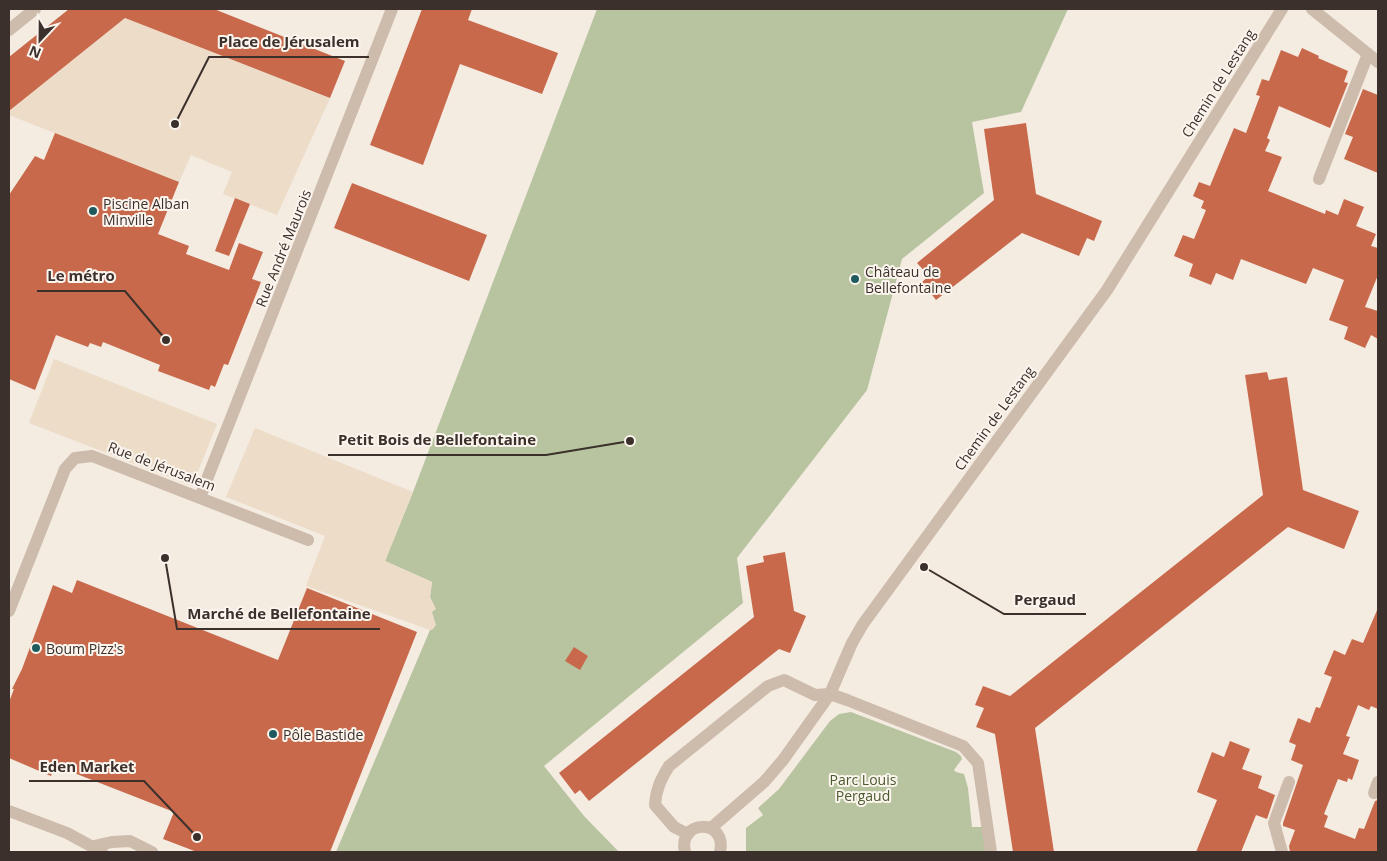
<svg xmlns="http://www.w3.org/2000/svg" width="1387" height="861" font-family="'Open Sans',sans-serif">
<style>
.park{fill:#b8c4a0}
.plaza{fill:#ecdcc8}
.building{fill:#c8694b}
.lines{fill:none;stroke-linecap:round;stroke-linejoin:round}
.minor{stroke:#cdbbac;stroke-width:12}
.tertiary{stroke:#cdbbac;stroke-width:12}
.poi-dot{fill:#1f5a5e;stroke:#fbf5ee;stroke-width:2}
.labels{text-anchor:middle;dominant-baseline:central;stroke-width:4;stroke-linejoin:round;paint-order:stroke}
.street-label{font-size:14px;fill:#3b302b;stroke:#fbf5ee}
.poi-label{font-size:14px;fill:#3b302b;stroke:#fbf5ee;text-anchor:start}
.park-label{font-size:14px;fill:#4a5a2e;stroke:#fbf5ee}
.leader{fill:none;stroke:#3b302b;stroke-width:2}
.callout-dot{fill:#3b302b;stroke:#fbf5ee;stroke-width:2}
.callout-label{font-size:15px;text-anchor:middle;font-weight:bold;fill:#3b302b;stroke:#fbf5ee;stroke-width:4;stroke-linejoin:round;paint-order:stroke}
</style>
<rect width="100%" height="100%" fill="#f4ebe1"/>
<g class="park">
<polygon points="597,9 1068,9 1021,112 972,122 984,193 902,259 867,390 737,558 743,603 544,766 584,816 619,852 336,852 430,630 433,629 431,612 435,609 430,597 432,582 385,561 413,492"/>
<polygon points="851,712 956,752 961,756 962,759 954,770 956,772 964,774 968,788 972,827 983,827 986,852 746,852 746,828 763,815 758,808 779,789 830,721 839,714"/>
</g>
<g class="plaza">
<polygon points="125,18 330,98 277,215 223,194 232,172 191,155 179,182 9,115 9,111"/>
<polygon points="54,359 217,424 192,486 29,423"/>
<polygon points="255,428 413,492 385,561 432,582 430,597 436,609 432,612 436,625 433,629 430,630 306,586 325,536 226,497"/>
</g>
<g class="building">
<polygon points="69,9 214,9 345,61 330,98 125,18 9,111 9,57"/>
<polygon points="422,9 472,9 468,20 558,53 542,94 460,64 423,165 370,145"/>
<polygon points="1302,48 1319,56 1318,58 1348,71 1344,82 1348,83 1330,128 1279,106 1267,138 1270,140 1265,151 1282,157 1268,191 1325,214 1326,210 1338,215 1344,199 1364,207 1356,226 1376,234 1371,246 1378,248 1378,275 1365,307 1378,311 1378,339 1371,335 1365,348 1344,339 1348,327 1329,320 1344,280 1313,268 1306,284 1241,259 1233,280 1216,273 1211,285 1189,276 1193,264 1174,256 1183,235 1194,239 1206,210 1201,208 1204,201 1193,196 1199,182 1210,186 1234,128 1246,133 1260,96 1256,95 1262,79 1269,81 1281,50 1298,57"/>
<polygon points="1363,89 1378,95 1378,173 1344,159 1353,137 1345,134"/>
<polygon points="1026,123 1036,194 1102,221 1094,241 1087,238 1079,256 1022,233 936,300 922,282 929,276 917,263 994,200 984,129"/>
<polygon points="55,133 179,182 158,234 189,246 186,254 229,270 239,243 263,252 252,279 261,282 228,365 224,364 215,387 211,385 209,390 158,371 160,365 103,342 101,347 90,343 88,347 56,335 35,390 9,379 9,195 35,156 44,160"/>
<polygon points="352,183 487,235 469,281 334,228"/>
<polygon points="235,198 250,204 229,256 215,251"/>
<polygon points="1267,372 1269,380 1287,377 1303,490 1359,511 1344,549 1288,527 1035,728 1054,852 1013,852 995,734 976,727 984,708 975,705 983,686 1010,696 1263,495 1245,375"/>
<polygon points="785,552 794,611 806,616 790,653 779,649 589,801 580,790 575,794 559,773 754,617 746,566 764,562 763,556"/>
<polygon points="77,580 278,660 307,588 417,632 330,852 197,852 163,839 174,812 64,769 55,766 51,776 9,758 9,702 14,689 12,689 22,669 53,585 72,593"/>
<polygon points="1378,608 1378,709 1371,706 1369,710 1358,705 1346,736 1350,737 1343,754 1359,760 1352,780 1348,778 1347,782 1338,779 1324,814 1328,816 1324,827 1355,839 1359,828 1364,829 1375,801 1378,800 1378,852 1290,852 1289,846 1295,830 1283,826 1283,823 1303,765 1291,760 1296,745 1289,742 1298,718 1310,723 1316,707 1320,708 1332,677 1324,674 1334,650 1345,655 1352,639 1363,643"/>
<polygon points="574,647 588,656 580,670 565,661"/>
<polygon points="1230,741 1250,749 1242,769 1262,776 1258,788 1275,795 1267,819 1256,815 1241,852 1196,852 1217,800 1197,792 1212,752 1224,757"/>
</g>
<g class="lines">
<g class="minor">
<polyline points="1312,9 1378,62"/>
<polyline points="9,30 35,9"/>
<polyline points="1319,179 1368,54"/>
<polyline points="200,497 392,9"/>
<polyline points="9,611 65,469 75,458 92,456 308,540"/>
<polyline points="1374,793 1378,782"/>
<polyline points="711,828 764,782 783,760 830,694 852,643 863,624 1107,290 1282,9"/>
<path d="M688,834L674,827L655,805C656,789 661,779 669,766L768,686L784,680L815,695L830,694L847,700L963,746L978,763L991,852"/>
<polyline points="94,846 112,842 130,841 152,852"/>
<path d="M685,852C677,819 728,818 720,852"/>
<polyline points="1282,852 1274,823 1289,782"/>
</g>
<polyline class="tertiary" points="9,811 67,833 102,852"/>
</g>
<g class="poi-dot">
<circle cx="93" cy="211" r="5"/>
<circle cx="855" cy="279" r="5"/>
<circle cx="36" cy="648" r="5"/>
<circle cx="273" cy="734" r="5"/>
</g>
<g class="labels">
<g class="street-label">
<text transform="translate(1218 83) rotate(-58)">Chemin de Lestang</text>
<text transform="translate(283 248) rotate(-68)">Rue André Maurois</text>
<text transform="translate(994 418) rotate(-54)">Chemin de Lestang</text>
<text transform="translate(162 466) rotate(21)">Rue de Jérusalem</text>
</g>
<g class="poi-label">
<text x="103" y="203">Piscine Alban<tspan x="103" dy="16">Minville</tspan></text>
<text x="865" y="271">Château de<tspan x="865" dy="16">Bellefontaine</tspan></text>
<text x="46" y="648">Boum Pizz's</text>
<text x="283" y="734">Pôle Bastide</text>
</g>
<g class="park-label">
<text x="863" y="779">Parc Louis<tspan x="863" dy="16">Pergaud</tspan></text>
</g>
</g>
<path class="leader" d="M175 124L209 57H369M166 340L125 291H37M630 441L546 455H328M924 567L1004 614H1086M165 558L177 629H380M197 837L144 781H29"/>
<g class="callout-dot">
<circle cx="175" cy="124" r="5"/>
<circle cx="166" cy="340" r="5"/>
<circle cx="630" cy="441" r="5"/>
<circle cx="924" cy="567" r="5"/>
<circle cx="165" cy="558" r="5"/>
<circle cx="197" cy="837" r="5"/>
</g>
<g class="callout-label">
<text x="289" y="47">Place de Jérusalem</text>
<text x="81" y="281">Le métro</text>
<text x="437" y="445">Petit Bois de Bellefontaine</text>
<text x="1045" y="605">Pergaud</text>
<text x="279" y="619">Marché de Bellefontaine</text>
<text x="87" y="772">Eden Market</text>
</g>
<rect width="1387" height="861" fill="none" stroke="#3b302b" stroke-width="20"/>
<g transform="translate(40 40) rotate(202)" stroke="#fbf5ee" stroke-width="4" paint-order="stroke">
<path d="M0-4L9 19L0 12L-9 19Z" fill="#3b302b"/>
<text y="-8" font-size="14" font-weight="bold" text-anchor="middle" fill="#3b302b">N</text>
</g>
</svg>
